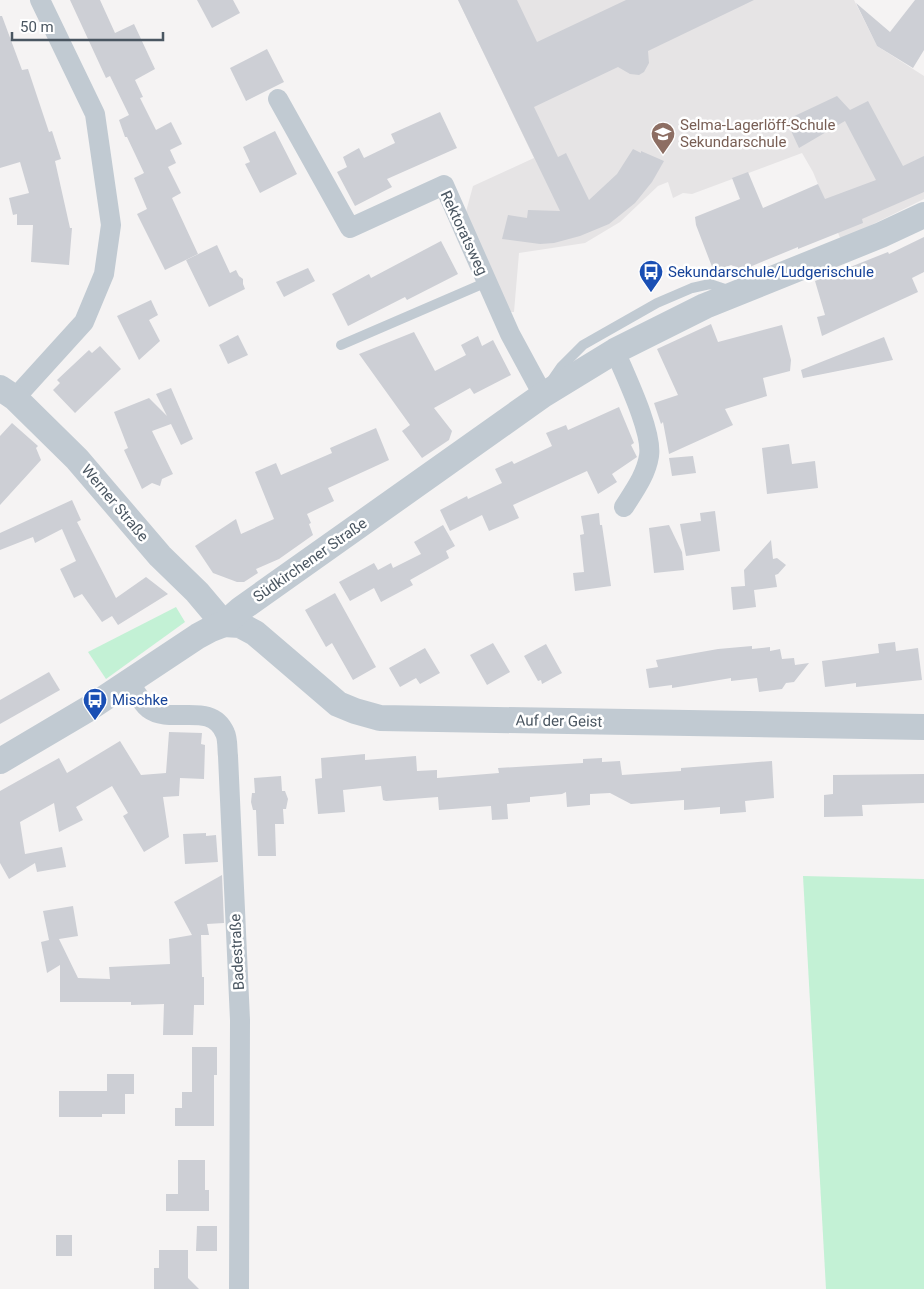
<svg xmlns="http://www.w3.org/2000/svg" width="924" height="1289" font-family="Roboto,sans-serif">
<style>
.education{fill:#e6e4e5}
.green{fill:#c3f1d5}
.building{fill:#cdcfd5}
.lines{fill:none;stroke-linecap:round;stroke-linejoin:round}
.service{stroke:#c1cad2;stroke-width:10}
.minor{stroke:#c1cad2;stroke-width:20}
.tertiary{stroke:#c1cad2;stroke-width:26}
.labels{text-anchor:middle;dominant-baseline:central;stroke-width:5;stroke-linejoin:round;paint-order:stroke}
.education-label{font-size:15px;fill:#785e54;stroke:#fff;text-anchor:start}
.street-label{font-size:15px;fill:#4a5661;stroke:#fff}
.transit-label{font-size:15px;fill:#164399;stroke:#fff;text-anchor:start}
</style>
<rect width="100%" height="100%" fill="#f5f3f3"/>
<polygon class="education" points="458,0 854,0 877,46 924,76 924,199 841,240 813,172 802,153 692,194 683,193 673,198 668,182 658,186 620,222 585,243 519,253 514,312 509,312 464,219 473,186 534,158"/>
<g class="green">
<polygon points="176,607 185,622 106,679 88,652"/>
<polygon points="803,876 924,879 924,1289 826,1289"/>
</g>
<g class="building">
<polygon points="70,0 100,0 115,33 134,24 155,69 135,80 143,97 140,98 156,130 171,122 182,144 170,150 176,163 168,167 181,193 172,198 198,254 165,270 137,214 147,209 134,178 144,173 127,137 125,137 119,120 129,115 110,76 106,78"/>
<polygon points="197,0 233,0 240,13 212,28"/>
<polygon points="458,0 517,0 537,42 626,0 754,0 648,51 649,63 644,72 639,75 630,74 618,67 534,107 558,157 566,153 589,200 617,174 633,149 641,153 641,151 664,161 652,182 635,203 609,224 580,236 554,243 540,244 502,239 508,215 527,218 528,210 560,211"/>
<polygon points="915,0 924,0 924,50 913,68 877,46 856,3 890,32"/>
<polygon points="0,16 2,16 22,70 28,69 49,132 52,131 61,159 55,161 70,228 72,228 69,265 31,262 33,225 17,225 17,214 13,215 9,198 29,193 20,162 0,168"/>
<polygon points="267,49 284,82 246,101 230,68"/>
<polygon points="837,96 850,110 868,101 903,166 924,156 924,192 862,219 863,223 798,249 798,247 752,266 750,268 744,271 731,265 714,272 696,225 695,217 740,199 732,178 748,172 763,208 818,184 825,199 876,180 845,121 799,148 786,120"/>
<polygon points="440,112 457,148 387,179 392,187 355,206 337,172 347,167 343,157 359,148 364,158 395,143 391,134"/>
<polygon points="275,131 297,174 260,193 245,164 250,162 243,147"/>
<polygon points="924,237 924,272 912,278 918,292 822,336 817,317 825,315 815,281 888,252 889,254"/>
<polygon points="441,241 458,274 407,300 405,297 348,326 332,294 369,274 371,278"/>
<polygon points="217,245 230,273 236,270 239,276 243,279 243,284 245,289 209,307 186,260"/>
<polygon points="308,268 315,281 284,297 276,282"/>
<polygon points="151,300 158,315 149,320 160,341 139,360 117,316"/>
<polygon points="711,324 718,342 782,325 791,360 790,371 763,378 767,396 725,409 733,425 669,454 663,422 661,424 654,403 678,395 657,349"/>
<polygon points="414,332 435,371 466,355 461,345 478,336 482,346 493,340 511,375 474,394 470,388 434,408 452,431 449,440 422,458 402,431 410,425 359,354"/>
<polygon points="238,335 248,355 228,364 219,345"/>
<polygon points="884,337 893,360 803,378 801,370"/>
<polygon points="100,346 121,369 75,413 53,390 60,383 57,380 89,350 92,353"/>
<polygon points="171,388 193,439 181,445 171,424 152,431 173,474 162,479 160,486 152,483 142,489 124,450 128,448 114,412 149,398 167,416 156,394"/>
<polygon points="619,407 634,443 631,445 637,457 612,474 617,482 598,494 587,471 513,505 519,518 489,531 482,515 450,531 440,510 467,496 468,499 502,483 495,469 512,461 514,464 552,446 546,433 566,425 568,430"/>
<polygon points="12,423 38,446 36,448 41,460 0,505 0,436"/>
<polygon points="376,428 389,460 328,488 334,501 307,514 311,523 309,524 313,535 279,559 256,569 258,573 244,582 237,582 213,573 195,546 236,519 241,534 274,519 255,472 276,463 281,475 332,453 330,448"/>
<polygon points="789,444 792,464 815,461 818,488 767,494 762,448"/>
<polygon points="693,456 696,473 672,476 669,458"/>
<polygon points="72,500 81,520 77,522 116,598 146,577 168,594 118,625 112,616 102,622 82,594 74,598 60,569 76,561 62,529 35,543 33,537 0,550 0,533"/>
<polygon points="715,511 720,551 686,556 680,524 701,521 700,513"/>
<polygon points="599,513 600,525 602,525 611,586 575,591 573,573 584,572 580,535 584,534 581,516"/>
<polygon points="443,525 455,546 446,551 449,558 410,580 413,585 381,602 374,588 350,601 339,582 374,563 378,570 391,563 393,568 421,554 414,542"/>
<polygon points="669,525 682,552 684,570 654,573 649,528"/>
<polygon points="771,540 773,559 777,558 786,565 778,574 775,575 777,587 754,590 756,607 733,610 731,587 745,586 744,570"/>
<polygon points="335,593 376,667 353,680 332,643 326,647 305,610"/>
<polygon points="895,642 896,651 918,648 922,680 856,687 856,683 825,687 822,661 879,653 878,644"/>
<polygon points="493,643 510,672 487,685 470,655"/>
<polygon points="546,644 562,673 542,684 541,680 538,681 524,656"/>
<polygon points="752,646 752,649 770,647 770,651 780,649 782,659 794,658 795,665 809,663 794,682 786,683 782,689 759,692 757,678 731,681 731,678 672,688 672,685 649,688 646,669 658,667 656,660 718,649"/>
<polygon points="425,648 440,673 420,684 416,678 400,687 389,668"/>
<polygon points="49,672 60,690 0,724 0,700"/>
<polygon points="169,732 202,733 201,744 205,745 204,779 180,778 179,796 163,797 169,837 144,852 123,816 128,813 112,786 76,807 83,820 59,832 54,803 20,822 25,854 62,847 66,867 37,872 35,863 9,879 0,863 0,791 59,758 67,773 120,741 141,775 166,773"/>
<polygon points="365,754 365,760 416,756 417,771 437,770 437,778 499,773 498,768 583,763 583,759 602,758 602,762 620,761 622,775 681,771 681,768 772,761 774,798 745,801 746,812 720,814 720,807 684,810 684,800 631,804 610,793 590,794 590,805 567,807 566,792 562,794 530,797 530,802 507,804 508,819 492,820 491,806 439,810 438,797 386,801 383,800 381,786 343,790 345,812 318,814 315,779 322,778 321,758"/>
<polygon points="924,774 924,803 862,805 863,816 824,817 824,795 833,794 833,775"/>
<polygon points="281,776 282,791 285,791 288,799 286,809 283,809 284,824 275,824 276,856 258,856 256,810 253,810 251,802 252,793 255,793 254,778"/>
<polygon points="206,833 206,836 216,835 218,862 185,864 183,834"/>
<polygon points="222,875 224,923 207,924 209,935 201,935 202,977 204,977 204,1005 194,1005 193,1035 163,1035 164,1004 131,1005 131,1002 60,1002 60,965 47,973 41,942 49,940 43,911 73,906 78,936 59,939 78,978 110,979 109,967 170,964 169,939 192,935 174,902"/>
<polygon points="192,1047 217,1047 217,1075 214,1075 214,1126 175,1126 175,1108 182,1108 182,1092 192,1092"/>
<polygon points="107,1074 134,1074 134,1094 125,1094 125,1114 102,1114 102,1117 59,1117 59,1091 107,1091"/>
<polygon points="178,1160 205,1160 205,1190 209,1190 209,1211 166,1211 166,1194 178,1194"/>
<polygon points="197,1226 217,1226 217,1251 196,1251"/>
<rect x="56" y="1235" width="16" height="21"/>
<polygon points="159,1250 188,1250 188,1278 199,1289 154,1289 154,1268 159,1268"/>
</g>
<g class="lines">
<g class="service">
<polyline points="341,345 487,282"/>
<polyline points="552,380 561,367 583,345 657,303 692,288 710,284 731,291"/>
</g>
<g class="minor">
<polyline points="278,99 350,228 444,185 510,334 543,395"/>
<path d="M615,351C625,375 653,432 649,456C646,475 634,491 624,507"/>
<polyline points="15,398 84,322 104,274 111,225 95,114 40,0"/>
<path d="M129,683C135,690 141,702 148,708C171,726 211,700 225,733C228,739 227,749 228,756L240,1020L239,1289"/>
</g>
<g class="tertiary">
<polyline points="0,388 15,398 77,459 160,556 197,592 224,624"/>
<polyline points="224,624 240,625 255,633 338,704 355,711 380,718 924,727"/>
<polyline points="0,761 88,709 198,636 211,629 224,624 241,609 543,395 615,351 705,306 881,235 924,215"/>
</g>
</g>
<defs>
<symbol id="school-pin" viewBox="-11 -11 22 30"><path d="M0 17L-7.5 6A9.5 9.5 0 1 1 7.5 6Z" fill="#8d6e63" stroke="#fff"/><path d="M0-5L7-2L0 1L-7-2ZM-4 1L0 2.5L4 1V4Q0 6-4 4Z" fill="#fff"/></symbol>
<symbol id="bus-pin" viewBox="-11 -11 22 30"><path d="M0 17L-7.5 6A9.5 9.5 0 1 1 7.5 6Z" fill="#1a4fb4" stroke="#fff"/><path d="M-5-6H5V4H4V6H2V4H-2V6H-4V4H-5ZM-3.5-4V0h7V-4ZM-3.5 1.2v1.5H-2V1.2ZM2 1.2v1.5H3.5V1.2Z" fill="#fff"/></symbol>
</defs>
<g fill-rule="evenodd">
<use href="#school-pin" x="649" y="120" width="28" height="38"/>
<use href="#bus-pin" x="637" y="258" width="28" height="38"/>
<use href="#bus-pin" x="81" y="686" width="28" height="38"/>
</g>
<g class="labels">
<g class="education-label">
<text x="680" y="125">Selma-Lagerlöff-Schule<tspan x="680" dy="17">Sekundarschule</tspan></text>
</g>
<g class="street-label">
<text transform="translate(464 233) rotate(65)">Rektoratsweg</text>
<text transform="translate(115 503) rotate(50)">Werner Straße</text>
<text transform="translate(310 560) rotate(-35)">Südkirchener Straße</text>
<text transform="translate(559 721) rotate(1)">Auf der Geist</text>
<text transform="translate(237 952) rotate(-93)">Badestraße</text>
</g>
<g class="transit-label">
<text x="668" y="272">Sekundarschule/Ludgerischule</text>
<text x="112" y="700">Mischke</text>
</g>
</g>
<path d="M12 32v8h151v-8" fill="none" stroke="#4a5661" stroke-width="2.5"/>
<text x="20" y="32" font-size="15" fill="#4a5661" stroke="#ffffff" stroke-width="4" paint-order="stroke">50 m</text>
</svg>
